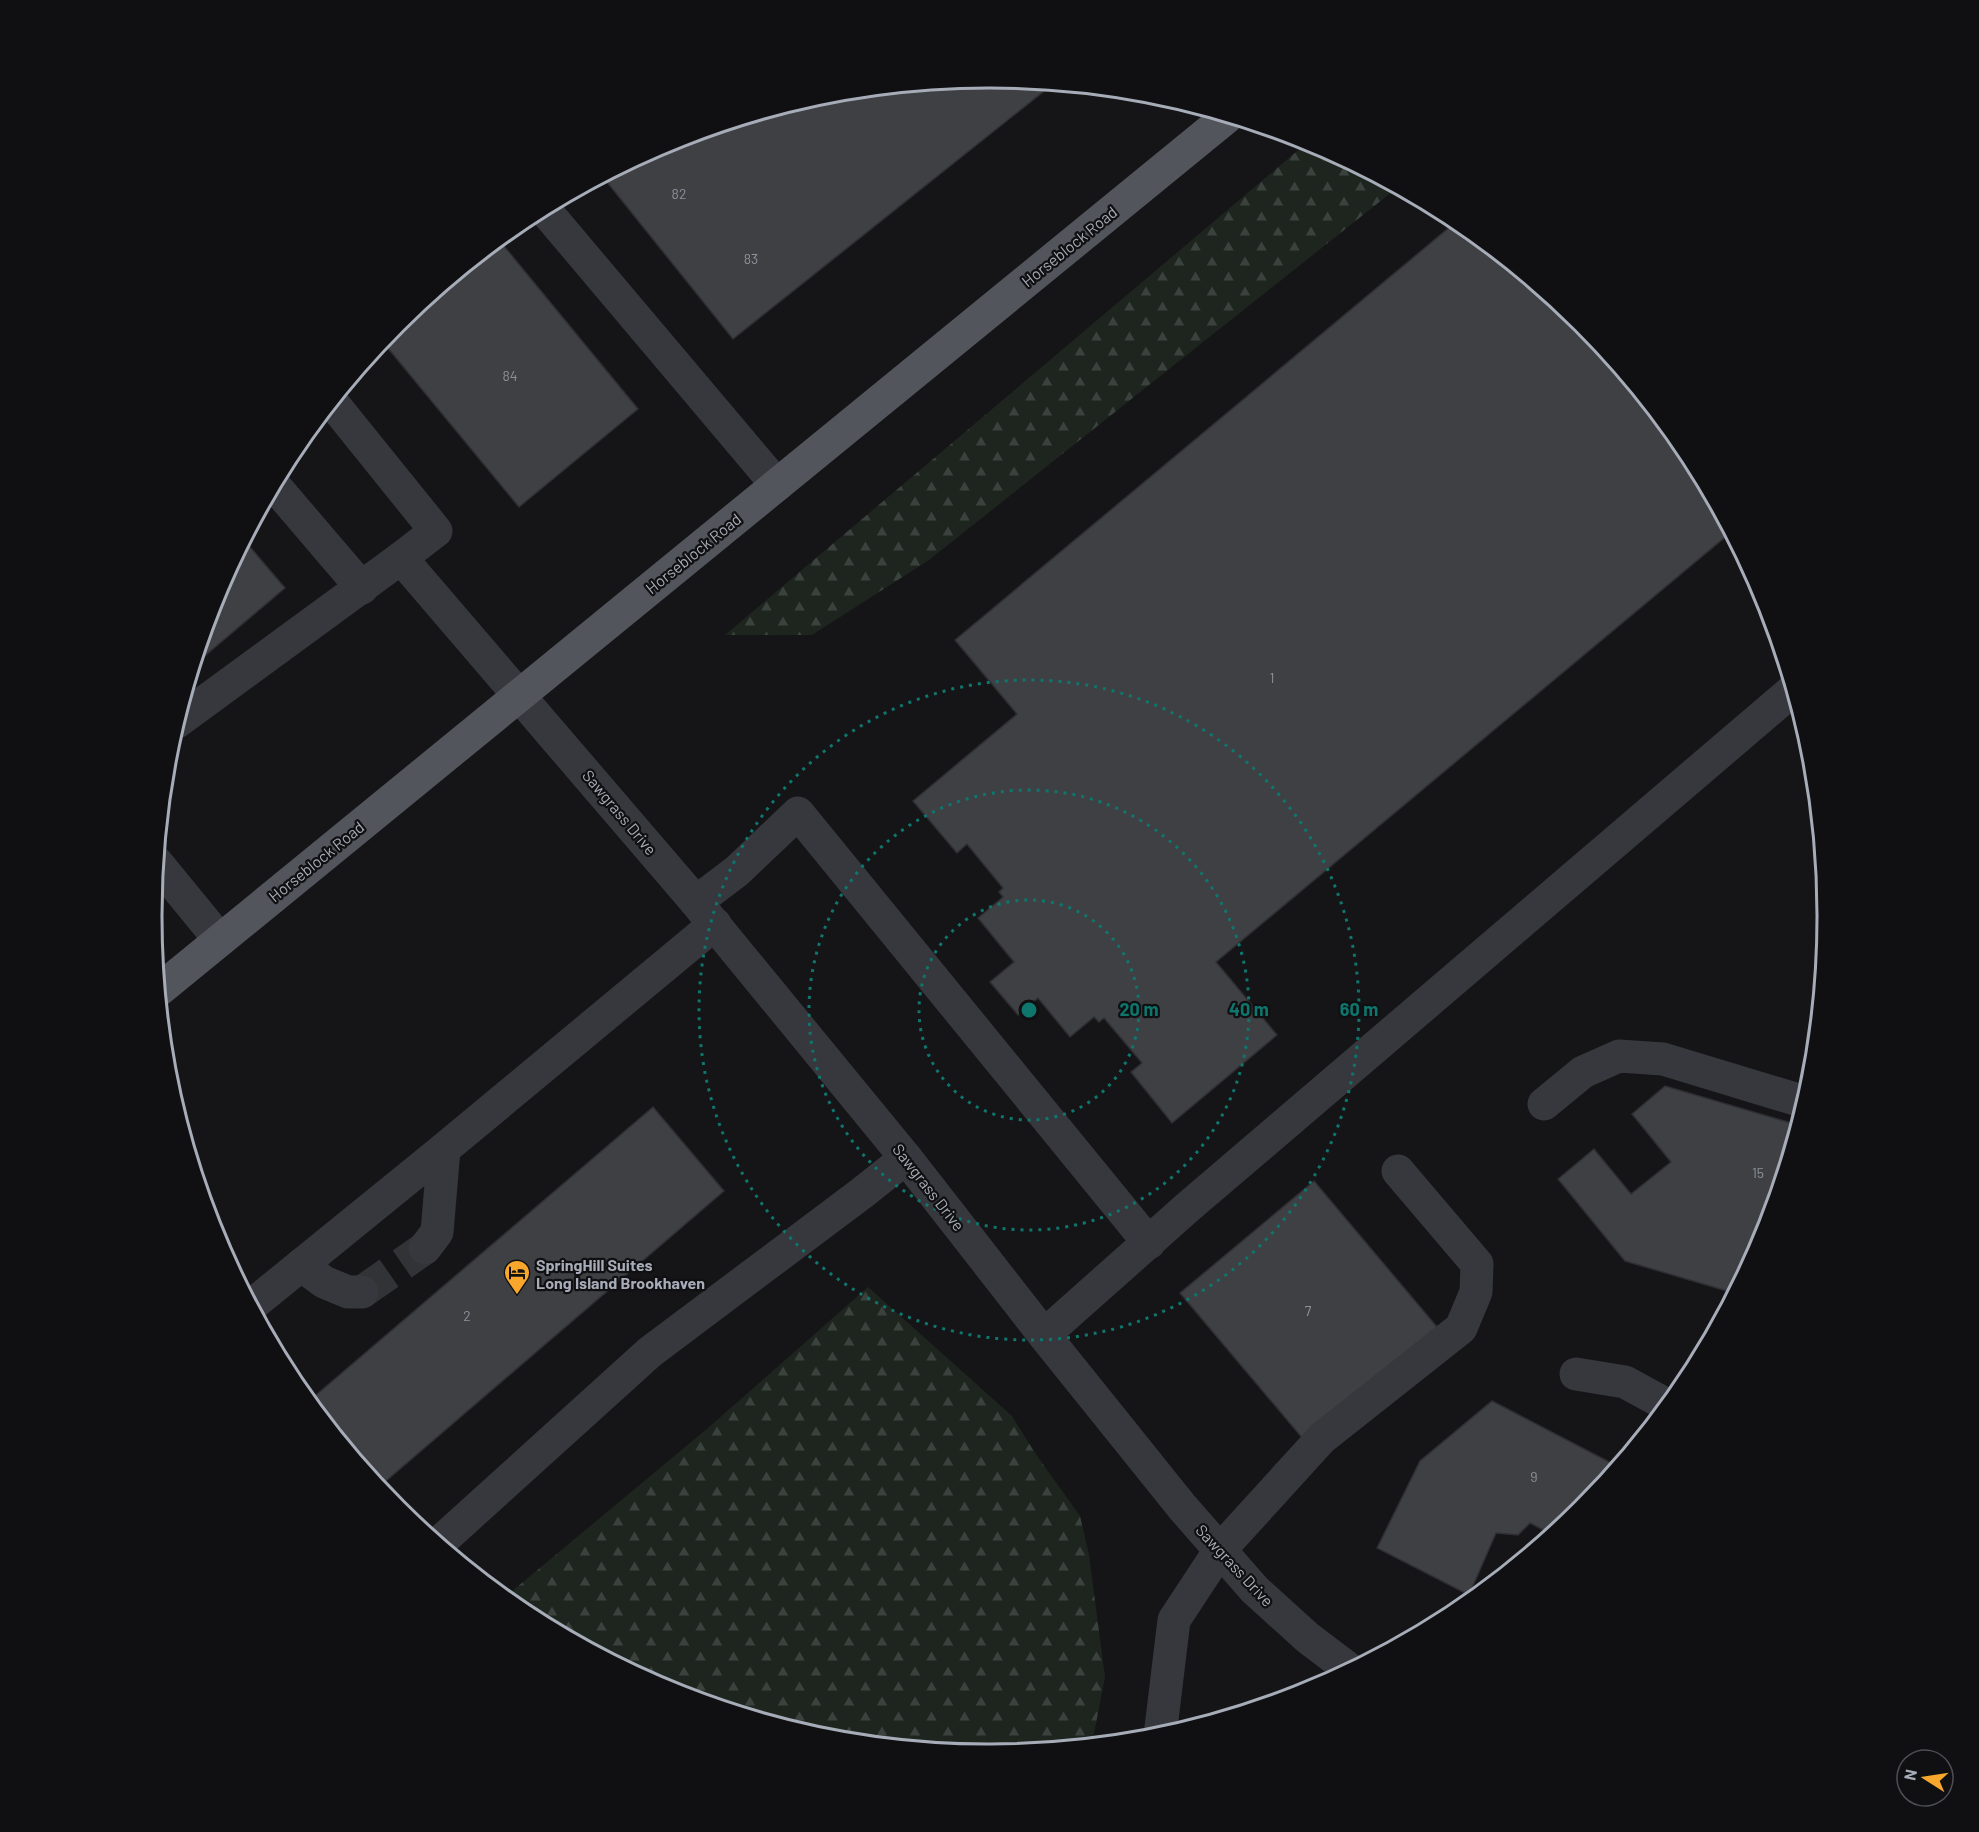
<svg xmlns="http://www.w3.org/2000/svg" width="1979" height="1832" font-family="Barlow,sans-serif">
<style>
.forest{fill:url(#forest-firs)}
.building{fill:#3f4044;stroke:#2f2f33;stroke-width:1.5}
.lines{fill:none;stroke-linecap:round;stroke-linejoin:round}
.minor-tunnel{stroke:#323337;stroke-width:33;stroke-dasharray:33 16;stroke-linecap:butt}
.minor{stroke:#36383d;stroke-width:33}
.major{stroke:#52555c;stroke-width:33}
.ring{fill:none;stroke:#0f766e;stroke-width:3;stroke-dasharray:3 6}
.labels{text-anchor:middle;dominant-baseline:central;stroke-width:4.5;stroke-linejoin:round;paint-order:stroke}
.number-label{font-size:14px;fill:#8d929b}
.street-label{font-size:16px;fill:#a7adb8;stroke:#101012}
.poi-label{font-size:16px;font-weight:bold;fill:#a7adb8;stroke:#101012;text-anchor:start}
.rim{fill:none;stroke:#a7adb8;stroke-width:3}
.centre{fill:#0f766e;stroke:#101012;stroke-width:3}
.ring-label{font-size:18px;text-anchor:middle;font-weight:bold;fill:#0f766e;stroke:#101012;stroke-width:4.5;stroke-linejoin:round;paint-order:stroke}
</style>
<defs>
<pattern id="forest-firs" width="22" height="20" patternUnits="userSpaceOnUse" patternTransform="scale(1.5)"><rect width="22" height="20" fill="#1d251e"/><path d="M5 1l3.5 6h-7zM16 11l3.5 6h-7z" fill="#3b423d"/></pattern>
</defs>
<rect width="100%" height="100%" fill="#151517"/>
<g class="forest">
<polygon points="1309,141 1397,188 929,560 812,635 725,635"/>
<polygon points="868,1287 1012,1416 1035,1453 1080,1516 1089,1555 1105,1677 1092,1744 989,1754 826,1738 668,1690 524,1613 505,1597 708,1428"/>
</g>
<g class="building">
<polygon points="990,78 1053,84 733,339 603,177 669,142 826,94"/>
<polygon points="1457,221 1582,324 1686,451 1730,533 1216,962 1277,1035 1172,1123 1131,1072 1142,1063 1104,1018 1099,1022 1094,1017 1070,1037 1038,998 1018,1015 990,982 1014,962 978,918 1003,897 999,892 1003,888 967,844 957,853 913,801 1017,714 955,640"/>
<polygon points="499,240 638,409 519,507 382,341 397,323"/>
<polygon points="245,541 285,588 194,665 215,595"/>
<polygon points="1665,1086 1798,1125 1764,1237 1734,1293 1625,1261 1558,1179 1594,1149 1631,1194 1671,1162 1632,1114"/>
<polygon points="653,1107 724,1191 379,1487 309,1401"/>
<polygon points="1314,1181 1437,1327 1304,1440 1180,1293"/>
<polygon points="1492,1401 1617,1466 1582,1509 1551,1534 1530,1523 1518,1535 1496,1533 1469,1595 1377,1548 1420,1461"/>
</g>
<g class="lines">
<polyline class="minor-tunnel" points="362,1292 425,1248"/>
<g class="minor">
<polyline points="544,209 777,485"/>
<polyline points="332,402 436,531 401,558"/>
<polyline points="274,485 362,588"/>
<polyline points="177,722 401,558 696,902 906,1158 1044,1335 1183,1508 1255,1590 1308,1638 1349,1669"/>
<polyline points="157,863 220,940"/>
<polyline points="696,902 737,871 798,813 1149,1243"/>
<polyline points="1544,1104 1583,1072 1619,1056 1663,1059 1805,1102"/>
<polyline points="425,1248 437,1232 444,1149"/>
<polyline points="301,1265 324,1282 348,1292 362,1292"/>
<polyline points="252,1305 444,1149 715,924"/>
<polyline points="1044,1335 1188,1207 1793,690"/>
<polyline points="1576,1374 1625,1382 1667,1405"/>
<polyline points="439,1543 650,1352 862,1193 906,1158"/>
<polyline points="1160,1736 1174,1620 1220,1550 1322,1438 1461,1328 1476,1292 1477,1264 1398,1171"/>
</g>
<polyline class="major" points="159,990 1227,117"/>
</g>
<g class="ring">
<circle cx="1029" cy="1010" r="110"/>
<circle cx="1029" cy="1010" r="220"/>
<circle cx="1029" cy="1010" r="330"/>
</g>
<defs>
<symbol id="hotel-pin" viewBox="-11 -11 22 30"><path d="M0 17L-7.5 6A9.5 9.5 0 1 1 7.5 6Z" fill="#f8a72c" stroke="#101012"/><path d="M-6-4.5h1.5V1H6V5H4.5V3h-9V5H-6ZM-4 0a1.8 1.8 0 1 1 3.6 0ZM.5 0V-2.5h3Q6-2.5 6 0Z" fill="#111"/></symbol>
</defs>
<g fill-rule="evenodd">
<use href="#hotel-pin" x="502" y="1258" width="30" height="40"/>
</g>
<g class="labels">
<g class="number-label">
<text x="679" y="193">82</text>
<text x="751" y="258">83</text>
<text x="510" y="375">84</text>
<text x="1272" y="677">1</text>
<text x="1758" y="1172">15</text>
<text x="1308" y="1310">7</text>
<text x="467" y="1315">2</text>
<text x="1534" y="1476">9</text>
</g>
<g class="street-label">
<text transform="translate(1069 246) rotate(-39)">Horseblock Road</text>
<text transform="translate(693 553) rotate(-39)">Horseblock Road</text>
<text transform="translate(620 812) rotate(50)">Sawgrass Drive</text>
<text transform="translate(316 861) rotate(-39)">Horseblock Road</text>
<text transform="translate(929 1187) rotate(52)">Sawgrass Drive</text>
<text transform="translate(1235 1565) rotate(47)">Sawgrass Drive</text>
</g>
<g class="poi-label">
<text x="536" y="1264">SpringHill Suites<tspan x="536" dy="18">Long Island Brookhaven</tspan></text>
</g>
</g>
<path d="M0 0H1979V1832H0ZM989 88H990A827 827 0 0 1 1817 915V917A827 827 0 0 1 990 1744H989A827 827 0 0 1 162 917V915A827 827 0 0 1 989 88Z" fill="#101012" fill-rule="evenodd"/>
<path class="rim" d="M989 88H990A827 827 0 0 1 1817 915V917A827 827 0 0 1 990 1744H989A827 827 0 0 1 162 917V915A827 827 0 0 1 989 88Z"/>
<circle cx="1029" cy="1010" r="9" class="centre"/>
<g class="ring-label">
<text x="1139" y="1016">20 m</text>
<text x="1249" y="1016">40 m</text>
<text x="1359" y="1016">60 m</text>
</g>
<g transform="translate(1925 1778) rotate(282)"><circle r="28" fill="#101012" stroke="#4c4f54" stroke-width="1.5"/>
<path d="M0-4.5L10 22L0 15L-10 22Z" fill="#f8a72c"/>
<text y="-9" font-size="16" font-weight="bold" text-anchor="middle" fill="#a7adb8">N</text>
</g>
</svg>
